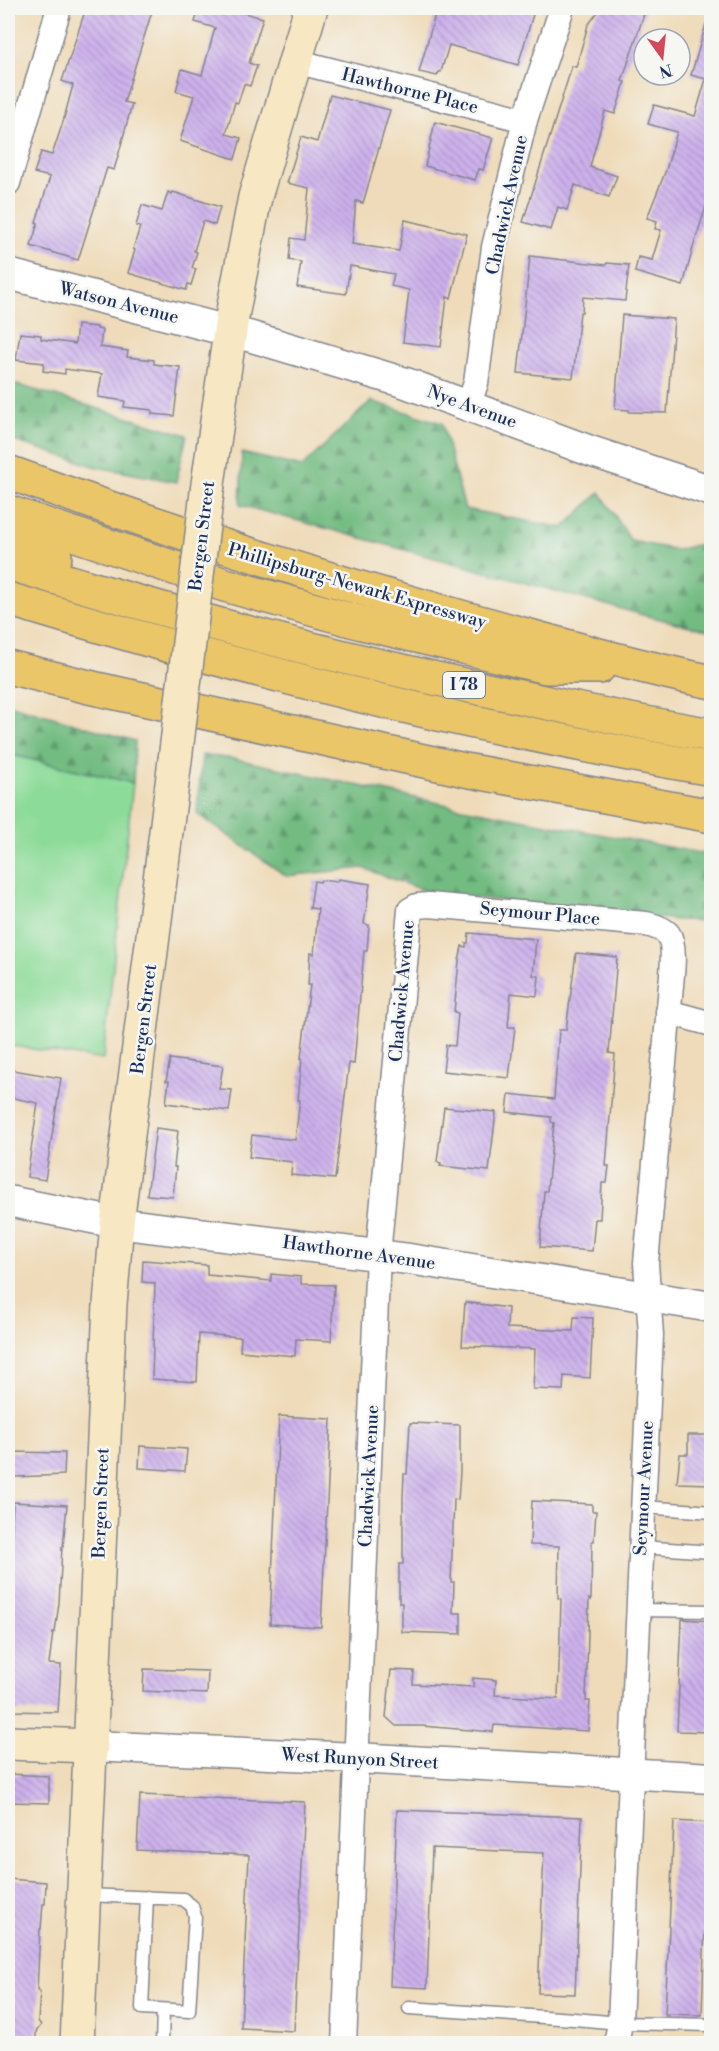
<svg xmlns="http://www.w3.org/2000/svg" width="719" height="2051" font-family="'Libre Bodoni',serif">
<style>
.grass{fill:#8ddb99;stroke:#54857c;stroke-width:1.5}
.forest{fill:url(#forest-firs);stroke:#467570;stroke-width:1.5}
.building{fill:url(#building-back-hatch)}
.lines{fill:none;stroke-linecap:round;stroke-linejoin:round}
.service-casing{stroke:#85858c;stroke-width:15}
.minor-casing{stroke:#85858c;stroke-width:27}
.tertiary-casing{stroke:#85858c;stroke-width:33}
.secondary-casing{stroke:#85858c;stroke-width:36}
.motorway-casing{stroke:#85858c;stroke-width:36}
.service{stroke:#fff;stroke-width:12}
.minor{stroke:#fff;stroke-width:24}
.tertiary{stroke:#fff;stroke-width:30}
.secondary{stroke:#f7e8c3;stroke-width:33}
.motorway{stroke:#eac669;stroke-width:33}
.secondary-bridge-casing{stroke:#85858c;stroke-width:36;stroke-linecap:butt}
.secondary-bridge{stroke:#f7e8c3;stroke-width:33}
.labels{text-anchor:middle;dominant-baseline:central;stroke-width:5;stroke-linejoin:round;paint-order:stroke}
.shield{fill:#f6f6f2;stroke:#5d6b8a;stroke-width:1.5}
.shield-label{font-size:16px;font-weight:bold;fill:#1b2f5e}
.street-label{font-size:18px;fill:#1b2f5e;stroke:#f6f6f2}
</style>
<defs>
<pattern id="forest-firs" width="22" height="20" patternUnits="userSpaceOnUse" patternTransform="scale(1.5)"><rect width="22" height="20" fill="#72bb81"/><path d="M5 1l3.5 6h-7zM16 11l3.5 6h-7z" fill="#5d986d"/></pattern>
<pattern id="building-back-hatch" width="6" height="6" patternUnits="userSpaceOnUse" patternTransform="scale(1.5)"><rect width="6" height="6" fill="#cdb1ec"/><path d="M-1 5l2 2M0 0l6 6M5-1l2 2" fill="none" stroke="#a690c2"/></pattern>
</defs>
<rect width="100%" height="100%" fill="#f6f6f2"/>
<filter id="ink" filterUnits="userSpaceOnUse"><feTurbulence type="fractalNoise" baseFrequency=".0167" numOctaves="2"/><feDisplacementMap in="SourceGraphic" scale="12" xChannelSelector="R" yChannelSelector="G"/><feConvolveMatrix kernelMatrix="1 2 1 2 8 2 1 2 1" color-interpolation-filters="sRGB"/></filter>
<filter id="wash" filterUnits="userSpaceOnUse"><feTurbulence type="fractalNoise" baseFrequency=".008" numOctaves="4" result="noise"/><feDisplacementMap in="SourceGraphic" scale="24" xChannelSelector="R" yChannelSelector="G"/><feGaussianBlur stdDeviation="1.35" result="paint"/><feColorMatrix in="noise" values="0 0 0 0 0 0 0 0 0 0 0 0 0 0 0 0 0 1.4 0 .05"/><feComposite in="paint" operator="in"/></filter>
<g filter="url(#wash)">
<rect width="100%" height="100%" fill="#efdbb9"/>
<polygon class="grass" points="8,754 133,783 103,1060 8,1045"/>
<g class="forest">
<polygon points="8,382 187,435 176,482 97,467 8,439"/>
<polygon points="371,401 442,423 465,509 563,528 600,492 631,541 677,550 711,541 711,631 643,615 240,505 242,453 302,467"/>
<polygon points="8,704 135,741 133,783 8,754"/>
<polygon points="202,755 236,759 457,807 711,855 711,921 677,920 430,893 363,868 286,876 197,814"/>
</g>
<g id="blocks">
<g class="building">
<polygon points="86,8 153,8 124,102 132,104 120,149 114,170 107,168 78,260 31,246 38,223 36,222 50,177 34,173 41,152 52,155 63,122 73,85 62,81"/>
<polygon points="199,8 226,8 263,18 249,63 257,66 250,86 244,84 238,103 235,102 226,134 241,138 235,159 180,141 194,96 176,91 182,69 202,75 215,28 195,22"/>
<polygon points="437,8 535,8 518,65 449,45 441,72 439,72 437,76 419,72"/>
<polygon points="601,8 646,8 622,81 625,82 615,114 605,111 590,167 617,176 609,197 575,185 567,210 558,207 551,230 523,222 572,66 576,67 588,25"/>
<polygon points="707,21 711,22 711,191 694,244 683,286 635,272 638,257 652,260 661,230 655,229 657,221 647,218 666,170 677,132 648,124 654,105 695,116 706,79 691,75"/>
<polygon points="330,95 390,110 363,203 356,201 352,244 399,251 405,220 467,234 451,298 447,297 441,347 403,342 409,290 391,286 394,274 350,266 346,294 297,287 301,262 289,260 291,238 304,240 309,188 287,183 301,137 317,142"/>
<polygon points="435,122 493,138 483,170 479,169 475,180 425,166"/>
<polygon points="168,192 172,194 173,192 220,207 215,225 203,221 194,251 197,252 192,268 196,269 191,285 188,284 186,290 128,273 135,250 133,249 140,227 136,226 142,205 162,211"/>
<polygon points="530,256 606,265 607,263 629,265 625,301 583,297 582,312 580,312 573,378 518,373"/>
<polygon points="622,315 674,319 667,413 629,412 629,410 615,409"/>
<polygon points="77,325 97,327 97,329 102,330 100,347 128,351 127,357 154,360 154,364 180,367 174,416 152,414 152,410 124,407 125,401 98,397 102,374 65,369 65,374 43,371 44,363 16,360 20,333 41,335 41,339 75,344"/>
<polygon points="338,879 370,884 364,924 369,925 367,951 364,951 354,1064 349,1063 335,1179 291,1175 292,1162 249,1157 252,1135 295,1140 300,1100 298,1100 302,1058 301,1058 310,985 308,985 310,953 314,954 318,909 310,908 314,881 320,882 321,880 337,882"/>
<polygon points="469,933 536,939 533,975 539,976 537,996 511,993 508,1027 515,1027 509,1078 443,1071 446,1045 455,1046 458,1013 454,1012 459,961 462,946 466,947 466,943 468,943"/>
<polygon points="576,953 617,957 609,1053 615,1054 606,1166 609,1166 607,1183 602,1183 600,1219 595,1219 592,1251 540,1247 544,1191 547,1191 554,1123 551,1122 551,1117 507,1112 509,1094 554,1099 559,1030 566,1030"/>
<polygon points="170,1059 223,1066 219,1089 232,1090 229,1111 166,1103 169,1081 166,1081"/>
<polygon points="13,1070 61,1078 45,1180 27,1177 38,1103 8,1097"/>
<polygon points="444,1107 496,1112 489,1171 440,1166 441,1163 437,1162"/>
<polygon points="156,1128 178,1131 174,1167 176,1167 173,1197 147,1195"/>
<polygon points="143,1260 207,1265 207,1275 271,1281 271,1274 301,1277 301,1284 334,1285 331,1341 296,1339 295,1356 240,1351 241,1337 199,1334 197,1382 152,1379 155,1283 142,1282"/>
<polygon points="465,1302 508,1308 507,1328 573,1331 574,1317 593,1318 590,1378 564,1376 563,1390 533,1389 535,1349 462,1346"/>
<polygon points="279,1416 331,1419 321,1627 270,1624"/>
<polygon points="410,1423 460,1425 460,1472 458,1500 454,1499 451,1582 454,1582 453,1613 461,1613 461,1634 402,1632 402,1603 399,1603 399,1564 403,1564 403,1497 404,1474 407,1474"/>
<polygon points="688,1435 711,1435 711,1484 677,1483 680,1454 688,1454"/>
<polygon points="140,1446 187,1449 185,1471 139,1468"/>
<polygon points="11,1452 65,1453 64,1475 15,1477 15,1474 10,1473"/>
<polygon points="532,1501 592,1504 592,1511 596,1511 594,1541 592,1541 591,1600 589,1599 586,1701 590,1701 588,1731 494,1725 493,1732 422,1726 396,1726 386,1717 391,1670 414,1671 413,1684 473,1687 473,1678 496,1680 495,1695 558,1699 561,1599 558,1598 559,1546 530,1545"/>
<polygon points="13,1502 67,1505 63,1547 62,1547 59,1603 55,1632 53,1632 49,1664 61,1665 58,1712 8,1711 8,1545 11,1546"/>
<polygon points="682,1619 711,1621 711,1732 677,1731"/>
<polygon points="144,1669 208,1671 207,1694 143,1691"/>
<polygon points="8,1774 49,1776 49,1803 8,1802"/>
<polygon points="140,1795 305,1802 294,2031 241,2028 249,1855 137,1850"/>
<polygon points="397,1810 582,1817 575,1994 538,1993 544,1853 432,1848 427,1988 390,1986"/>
<polygon points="674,1821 711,1823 711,1860 707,1860 702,2015 665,2014"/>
<polygon points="8,1879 46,1882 45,1904 43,1904 41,1929 40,1929 37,1991 40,1991 38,2021 41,2025 36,2032 36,2041 29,2041 28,2043 8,2043"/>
</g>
</g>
</g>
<g filter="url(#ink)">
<use href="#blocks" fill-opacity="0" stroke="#85858c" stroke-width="1.5"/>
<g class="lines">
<defs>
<g id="service">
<polyline points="643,1507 712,1512"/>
<polyline points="641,1547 712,1552"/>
<polyline points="638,1610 712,1611"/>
<polyline points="85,1895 183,1899 192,1906 195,1916 189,2011 142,2008 147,1897"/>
<polyline points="409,2008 574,2019 620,2023 712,2025"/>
<polyline points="162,2044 163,2010"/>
</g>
<g id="minor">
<polyline points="295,61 525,120"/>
<polyline points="8,183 59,8"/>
<polyline points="468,406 476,383 494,247 525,120 562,8"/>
<polyline points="668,1012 712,1024"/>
<path d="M344,2044L378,1255L410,910L417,906L429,905L646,924C654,926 662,928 668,934C677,946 671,981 670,996L646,1263L651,1335L620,2023L616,2044"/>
</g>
<g id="tertiary">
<polyline points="8,274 252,337 406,383 593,452 712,491"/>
<polyline points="8,1201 117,1223 409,1259 712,1307"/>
<polyline points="91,1746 356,1758 712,1778"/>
</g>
<g id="secondary">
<polyline points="208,484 233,311 255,197 311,8"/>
<polyline points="8,1743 91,1746"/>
<polyline points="77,2044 110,1304 117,1223 175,760"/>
</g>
<g id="motorway">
<path d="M8,472C163,529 320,578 479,622C556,643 633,666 712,682"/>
<polyline points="8,512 225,585 362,623 546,667 599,667"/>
<polyline points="8,539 55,556"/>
<path d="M8,563C177,616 347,661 520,697C584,711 647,724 712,735"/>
<path d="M8,599C239,669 473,728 712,769"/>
<polyline points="8,667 93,688 465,770 712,816"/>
</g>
</defs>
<use href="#service" class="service-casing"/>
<use href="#minor" class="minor-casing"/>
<use href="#tertiary" class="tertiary-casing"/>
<use href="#secondary" class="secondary-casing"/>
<use href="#motorway" class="motorway-casing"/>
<use href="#service" class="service"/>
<use href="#minor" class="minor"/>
<use href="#tertiary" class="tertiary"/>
<use href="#secondary" class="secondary"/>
<use href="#motorway" class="motorway"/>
<defs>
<polyline id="secondary-bridge" points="175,760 208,484"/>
</defs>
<use href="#secondary-bridge" class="secondary-bridge-casing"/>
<use href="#secondary-bridge" class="secondary-bridge"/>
</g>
</g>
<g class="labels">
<rect class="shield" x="443" y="672" width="42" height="26" rx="4.5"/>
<g class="shield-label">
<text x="464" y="685">I 78</text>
</g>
<g class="street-label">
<text transform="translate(410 91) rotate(14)">Hawthorne Place</text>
<text transform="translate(507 205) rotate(-78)">Chadwick Avenue</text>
<text transform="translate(119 303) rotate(14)">Watson Avenue</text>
<text transform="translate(472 407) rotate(20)">Nye Avenue</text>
<text transform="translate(202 536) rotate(-83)">Bergen Street</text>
<text transform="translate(357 586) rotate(16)">Phillipsburg-Newark Expressway</text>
<text transform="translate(540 914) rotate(5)">Seymour Place</text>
<text transform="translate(402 991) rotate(-85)">Chadwick Avenue</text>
<text transform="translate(144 1019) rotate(-83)">Bergen Street</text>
<text transform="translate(359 1253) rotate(8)">Hawthorne Avenue</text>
<text transform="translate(369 1476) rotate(-87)">Chadwick Avenue</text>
<text transform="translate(644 1488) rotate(-87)">Seymour Avenue</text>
<text transform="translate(101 1503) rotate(-88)">Bergen Street</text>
<text transform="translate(360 1759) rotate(3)">West Runyon Street</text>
</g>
</g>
<rect width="719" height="2051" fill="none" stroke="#f6f6f2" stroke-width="30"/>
<g transform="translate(662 57) rotate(165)"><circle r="28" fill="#f6f6f2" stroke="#9ea6b7" stroke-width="1.5"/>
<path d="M0-4.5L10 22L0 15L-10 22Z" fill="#d1495b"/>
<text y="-9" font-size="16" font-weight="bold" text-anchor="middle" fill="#1b2f5e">N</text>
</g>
</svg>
